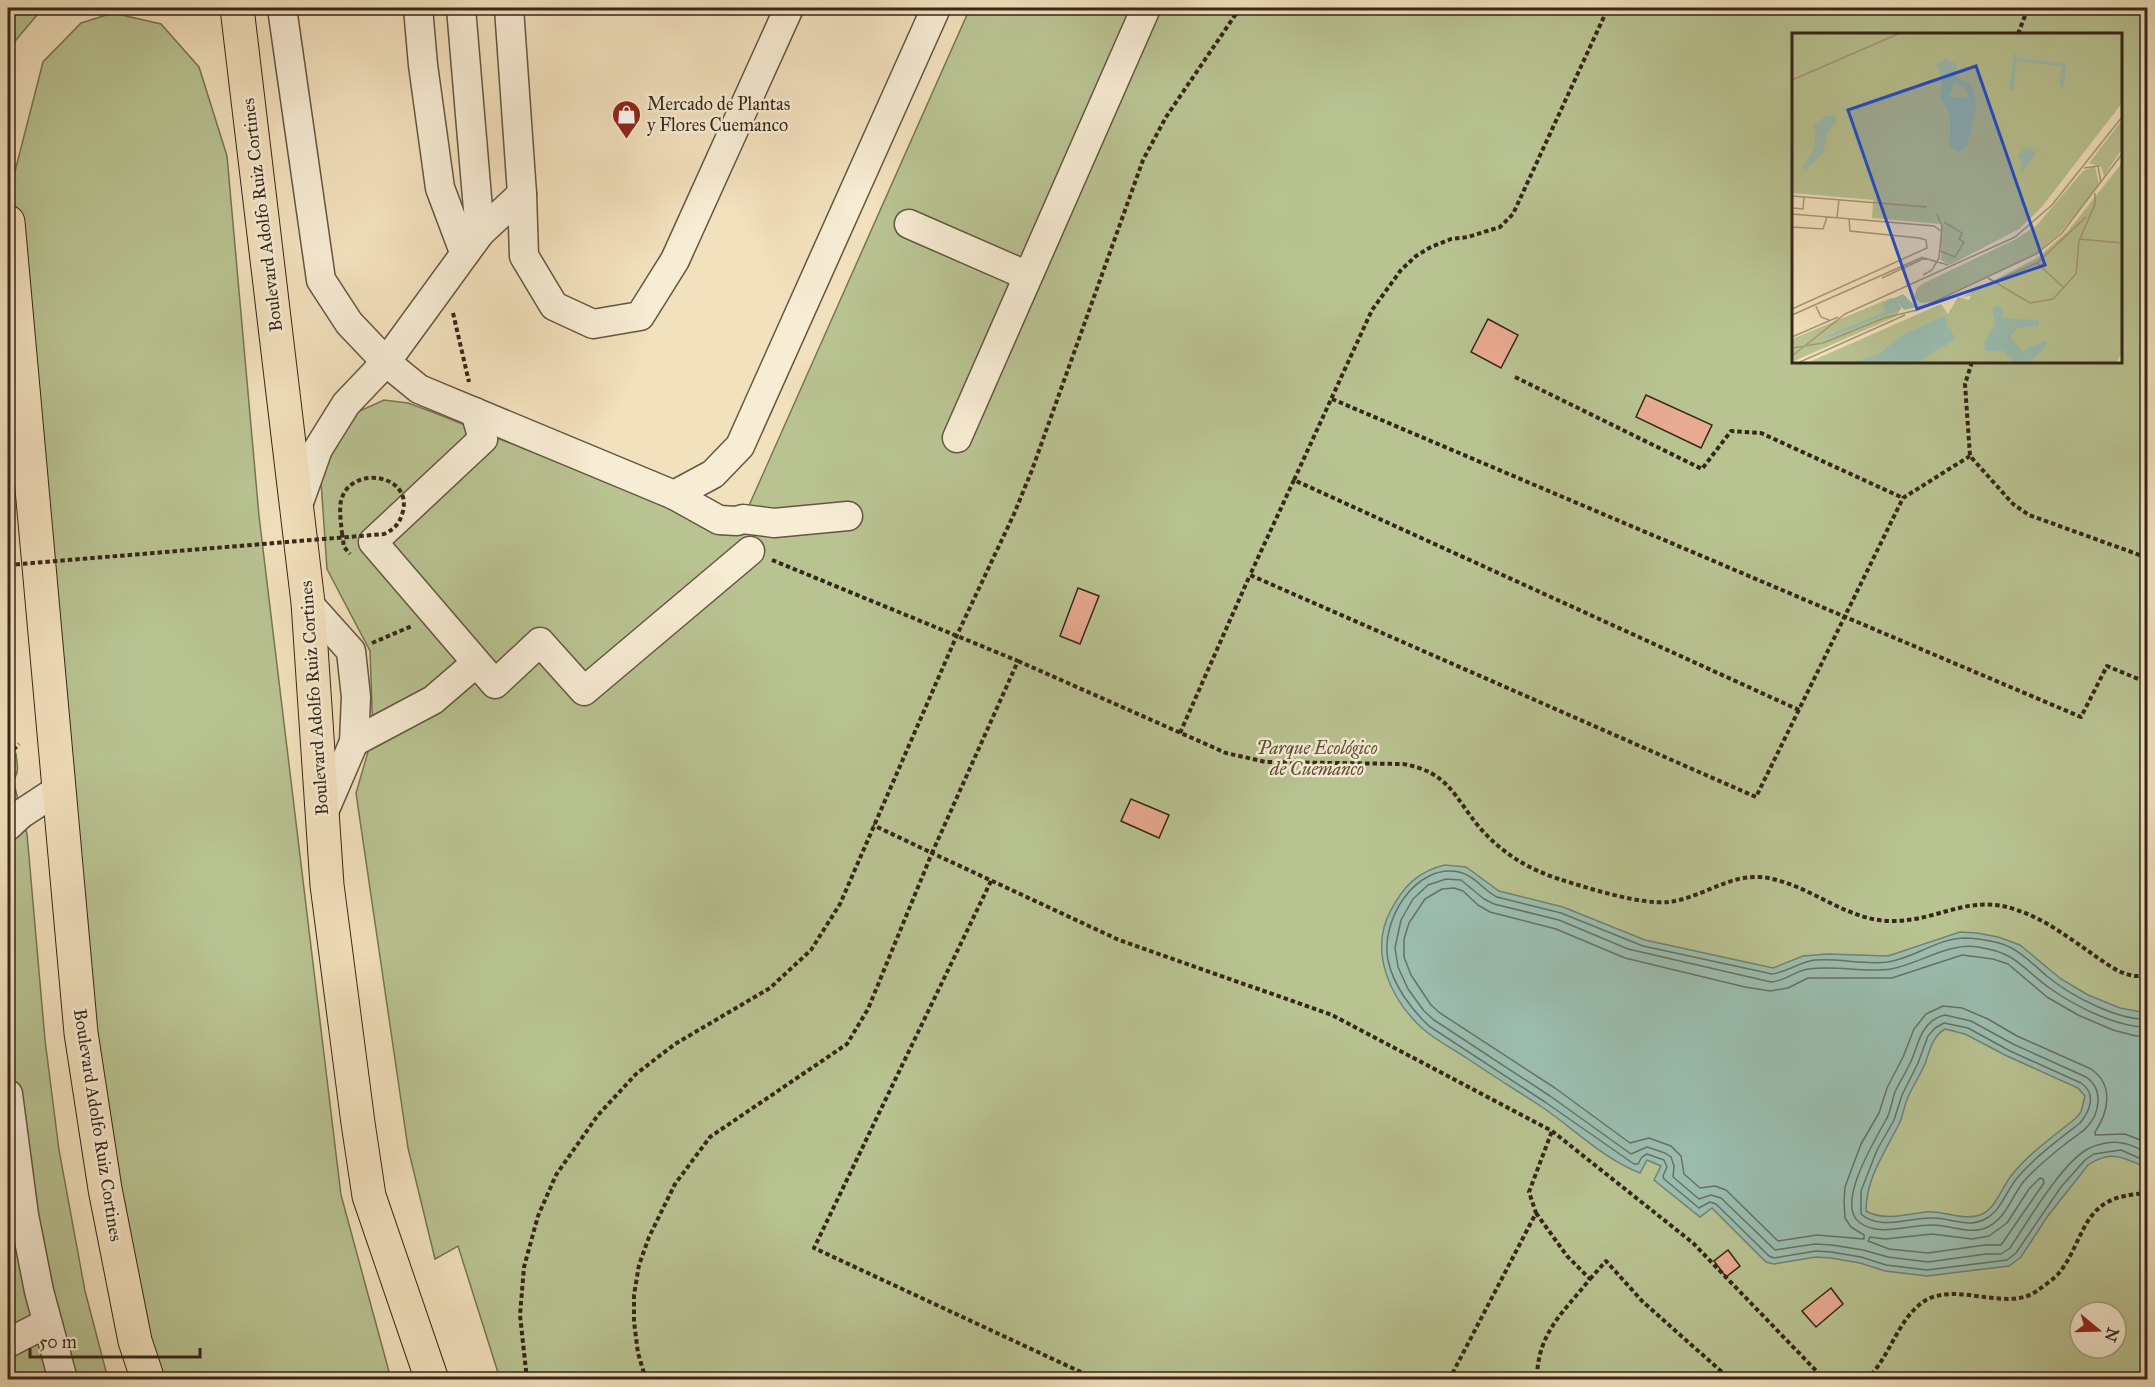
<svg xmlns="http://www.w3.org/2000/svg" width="2155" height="1387" font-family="'IM FELL Great Primer',serif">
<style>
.green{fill:#b9c392;stroke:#777555;stroke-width:1.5;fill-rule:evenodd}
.water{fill:#9bbeb1;stroke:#728274;stroke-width:1.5;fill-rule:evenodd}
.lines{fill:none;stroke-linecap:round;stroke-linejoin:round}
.shore{stroke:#687264;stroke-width:1.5}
.building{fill:#eaab93;stroke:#352718;stroke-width:1.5}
.minor-casing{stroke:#645641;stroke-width:31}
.highway-casing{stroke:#352718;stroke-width:35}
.path{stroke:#352718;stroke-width:4;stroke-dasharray:4.5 3;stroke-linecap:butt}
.minor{stroke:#f7ecd4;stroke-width:28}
.highway{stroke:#f2e1bd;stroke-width:33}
.path-bridge{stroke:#352718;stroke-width:4;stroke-dasharray:4.5 3;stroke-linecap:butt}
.labels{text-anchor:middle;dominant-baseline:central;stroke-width:5;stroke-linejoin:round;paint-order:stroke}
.poi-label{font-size:18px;fill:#352718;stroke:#f7ecd4;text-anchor:start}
.street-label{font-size:18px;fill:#352718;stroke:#f7ecd4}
.park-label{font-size:18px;font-style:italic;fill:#564e36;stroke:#f7ecd4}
.inset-road{fill:none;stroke:#a6977b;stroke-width:1.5}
.view{fill:#1d4ed8;fill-opacity:0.15;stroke:#1d4ed8;stroke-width:3}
.inset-edge{fill:none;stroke:#352718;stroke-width:3}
</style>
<rect width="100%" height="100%" fill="#f2e1bd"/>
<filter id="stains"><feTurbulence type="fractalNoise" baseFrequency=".00333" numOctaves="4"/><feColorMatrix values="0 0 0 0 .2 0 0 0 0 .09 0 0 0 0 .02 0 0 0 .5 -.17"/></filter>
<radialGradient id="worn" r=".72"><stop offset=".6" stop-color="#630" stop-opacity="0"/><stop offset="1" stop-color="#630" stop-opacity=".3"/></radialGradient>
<g class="green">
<polygon points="8,8 43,8 10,47 8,53"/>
<path d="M970,8H2147V1379H500L458,1246L435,1259L408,1148L356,793L373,735L370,651L327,569L320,467L355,413L384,400L408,403L435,413L719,527L743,519ZM1794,34H2120V362H1794ZM2080,1312H2116V1348H2080Z"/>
<polygon points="113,13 161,24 199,67 227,156 259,516 341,1195 391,1379 157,1379 140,1327 94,1020 12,183 43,62 81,23"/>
<path d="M8,733L10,759L16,754C17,764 20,772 13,780L27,834L45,1040L59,1150L85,1291L108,1379H8Z"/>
</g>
<path class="water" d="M1445,865L1466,867L1499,891L1563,907L1645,940L1773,968L1803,956L1827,954L1888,956L1960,932L1977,933L1998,937L2020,945L2061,979L2088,995L2120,1008L2147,1013V1168C2125,1158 2111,1149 2088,1165L2047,1217L2021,1257L2009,1266L1927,1276L1885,1271L1860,1263L1831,1258L1816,1257L1774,1264L1766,1262L1712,1208L1700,1217L1654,1180L1661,1166L1647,1160L1640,1173C1605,1160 1573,1128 1542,1107C1516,1090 1490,1074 1465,1057C1451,1048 1436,1040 1423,1029C1391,1000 1368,952 1391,910C1403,887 1418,871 1445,865ZM1945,1029L1965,1034L2007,1056L2078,1088L2085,1096L2081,1112L2076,1118C2054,1136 2028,1154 2011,1176C2001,1189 1995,1210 1980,1215C1962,1221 1943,1210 1925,1212C1906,1215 1883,1221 1866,1211C1866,1178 1885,1152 1899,1124C1903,1116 1904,1106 1908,1097C1913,1086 1920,1075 1925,1064C1930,1050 1932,1037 1945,1029Z"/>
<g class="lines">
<g class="shore">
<path d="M1945,1015L1971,1021L2013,1044L2086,1077C2104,1089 2100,1114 2086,1128C2080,1134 2071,1139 2064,1145C2050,1156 2036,1168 2024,1181C2012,1196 2006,1218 1988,1227C1970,1235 1952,1226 1934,1225C1910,1224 1879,1238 1859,1222C1835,1203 1877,1137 1887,1118C1891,1110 1892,1100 1895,1092C1900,1081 1907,1071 1912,1059C1916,1050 1918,1039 1924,1030C1929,1022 1936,1017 1945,1015Z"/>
<path d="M2148,1019C2118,1021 2070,995 2048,977C2032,964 2020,949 1999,943C1987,940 1975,938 1963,938C1937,939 1914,958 1888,962C1864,965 1839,958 1815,960C1799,962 1788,972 1772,974L1643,946L1561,913L1497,897C1483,890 1474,875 1459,872C1415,863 1380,921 1388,960C1393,985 1411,1009 1429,1026L1545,1102L1634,1164H1638L1642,1157L1647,1154L1664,1160L1667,1167L1663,1176L1664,1179L1699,1208L1710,1202L1716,1204L1769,1256L1774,1258L1816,1251L1831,1252L1861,1257L1886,1265L1927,1270L2007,1260L2016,1253L2061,1187L2085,1160L2094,1154L2121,1150L2148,1162"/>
<path d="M1944,1023L1968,1028L2010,1051L2081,1083C2097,1094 2090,1111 2080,1123C2058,1140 2035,1157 2017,1178C2007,1190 2001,1210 1987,1218C1970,1229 1951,1218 1933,1218C1910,1217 1880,1231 1861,1214V1191L1877,1150L1894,1120L1902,1095L1918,1063L1928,1036L1935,1028Z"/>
<path d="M2148,1027C2118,1028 2075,1006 2051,989C2021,968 2018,953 1978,947C1948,942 1920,964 1891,969C1864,973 1836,965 1809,969C1796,970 1786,981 1771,982L1628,949L1559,920L1494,904L1484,899L1461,880L1446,879L1428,885L1413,899L1401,920L1395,948L1398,967L1408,989L1424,1011L1434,1020L1550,1096L1631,1154L1647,1147L1665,1153L1671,1157L1674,1166L1673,1177L1699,1199L1711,1195L1721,1198L1775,1250L1815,1244L1832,1245L1863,1250L1888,1257L1928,1262L1986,1254H2001L2010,1248C2028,1221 2060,1166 2086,1150C2096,1144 2111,1141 2122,1143C2131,1144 2139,1149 2148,1153"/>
<path d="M2148,1036H2136L2113,1030L2078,1015L2047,997L2008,964L1993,959L1962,955L1892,978H1808L1788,988L1770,991L1745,987L1625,958L1556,929L1490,912L1478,905L1463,891L1454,888L1442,889L1425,899L1409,923L1404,939V957L1411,975L1431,1005L1440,1013L1555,1088L1630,1143L1649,1138L1671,1146L1681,1156L1684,1174L1700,1188L1715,1186L1726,1190L1778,1241L1817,1235L1864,1239V1235L1851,1227L1845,1218L1844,1201L1845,1187L1861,1144L1879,1113L1887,1088L1903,1057L1914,1029L1926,1014L1943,1006L1962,1008L1988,1019L2017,1036L2091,1069C2114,1085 2109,1111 2095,1132V1135L2125,1134L2148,1143"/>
<polygon points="2040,1178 2043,1179 2044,1183 2001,1245 1985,1245 1928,1253 1889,1249 1868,1241 1870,1237 1885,1239 1932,1234 1972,1239 1989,1236 2007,1223 2029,1189"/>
</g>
</g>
<g class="building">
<polygon points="1488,319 1518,335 1501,368 1471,352"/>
<polygon points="1646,395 1712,425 1701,448 1636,417"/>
<polygon points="1078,588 1099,596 1080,644 1060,636"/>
<polygon points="1131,799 1169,815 1159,838 1121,821"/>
<polygon points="1728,1250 1740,1266 1726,1277 1714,1261"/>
<polygon points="1831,1288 1843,1304 1816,1327 1802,1311"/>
</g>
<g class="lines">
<defs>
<g id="minor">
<polyline points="282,8 321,280 349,323 386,362 419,389 674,495 719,520 737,521 743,519 774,523 848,516"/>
<polyline points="418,8 423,65 440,188 464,252"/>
<polyline points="461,8 480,233"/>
<polyline points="509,8 522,194 524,256 554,306 593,324 640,316 675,260 789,8"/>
<polyline points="909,224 1028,276"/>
<polyline points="475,412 483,439 373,542 495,684 540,642 584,691 750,551"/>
<polyline points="957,438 1146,8"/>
<polyline points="674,495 713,474 740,446 936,8"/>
<polyline points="297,508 318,449 346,404 386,362 480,233 522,194"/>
<polyline points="308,603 351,651 356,697 354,742 323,814"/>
<polyline points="354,742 433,700 476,663"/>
<polyline points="8,826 21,814 59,789"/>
<polyline points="8,1094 24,1215 39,1291 63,1380"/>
<polyline points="8,1343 47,1323"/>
</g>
<g id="highway">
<polyline points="237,8 308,603 327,885 358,1123 369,1196 432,1380"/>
<polyline points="8,222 81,1033 105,1189 135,1341 148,1380"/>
</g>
</defs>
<use href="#minor" class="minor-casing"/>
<use href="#highway" class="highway-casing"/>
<g class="path">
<polyline points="2018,34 2028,8"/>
<polyline points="453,313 469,382"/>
<polyline points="1972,362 1965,384 1970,456 2013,504 2029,515 2148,558"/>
<polyline points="1515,377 1702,469 1731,431 1761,433 1903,498"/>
<polyline points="1332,399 2081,717 2107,666 2148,683"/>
<polyline points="1294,480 1372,310 1401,270 1416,256 1431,247 1451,239 1468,237 1500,227 1513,214 1608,8"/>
<polyline points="342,533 344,547 350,554"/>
<polyline points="772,560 1018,661 932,853 873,825"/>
<polyline points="8,622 10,646 8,646"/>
<polyline points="372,643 412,626"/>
<path d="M1018,661L1226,753L1266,762L1403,764C1449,772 1454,797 1480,828C1502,853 1528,869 1559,879C1587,888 1641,905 1669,902C1701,898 1728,875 1760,877C1807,881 1845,922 1893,921C1939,921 1969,893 2017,910C2044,919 2068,937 2091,953C2103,961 2116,972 2130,975C2136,977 2142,976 2148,973"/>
<polyline points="1799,710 1294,480 1250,575 1756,797 1903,498 1970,456"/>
<polyline points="1180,733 1250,575"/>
<polyline points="8,755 19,744"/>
<polyline points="991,881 814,1248 1098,1380"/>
<path d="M1536,1213L1567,1256L1590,1279C1563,1313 1537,1333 1537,1380"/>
<polyline points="1590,1279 1606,1261 1643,1302 1731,1380"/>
<polyline points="527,1380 520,1315 524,1267 538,1216 556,1175 598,1115 636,1074 675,1044 770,988 811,950 840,904 957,635 1014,514 1032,470 1143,160 1166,117 1240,8"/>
<polyline points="646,1380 638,1353 634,1322 634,1295 639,1265 649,1237 675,1184 710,1137 847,1044 868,1009 932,853 1119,940 1332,1015 1552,1131 1693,1243 1825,1380"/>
<polyline points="1449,1380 1536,1213 1529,1192 1552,1131"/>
<path d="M1866,1380C1891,1357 1897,1318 1926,1300C1959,1282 2009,1313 2038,1290C2045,1285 2054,1279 2059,1273C2082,1245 2081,1208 2120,1197C2129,1195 2138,1193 2148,1194"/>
</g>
<use href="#minor" class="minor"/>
<use href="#highway" class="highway"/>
<path class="path-bridge" d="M8,565L384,534C395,529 400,523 403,511C412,473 349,465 341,501C339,511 341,523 342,533"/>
</g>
<defs>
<symbol id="shop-pin" viewBox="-11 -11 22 30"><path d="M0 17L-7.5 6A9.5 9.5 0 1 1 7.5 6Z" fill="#8f2418" stroke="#f7ecd4"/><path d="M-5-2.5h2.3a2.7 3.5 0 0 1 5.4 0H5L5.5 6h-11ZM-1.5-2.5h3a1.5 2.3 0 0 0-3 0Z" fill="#fff"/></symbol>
</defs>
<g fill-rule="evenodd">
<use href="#shop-pin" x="610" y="98" width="33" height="45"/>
</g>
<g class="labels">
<g class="poi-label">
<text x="647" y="104">Mercado de Plantas<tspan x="647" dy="21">y Flores Cuemanco</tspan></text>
</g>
<g class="street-label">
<text transform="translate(262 215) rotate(-97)">Boulevard Adolfo Ruiz Cortines</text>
<text transform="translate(314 698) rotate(-94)">Boulevard Adolfo Ruiz Cortines</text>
<text transform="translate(98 1125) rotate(81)">Boulevard Adolfo Ruiz Cortines</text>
</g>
<g class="park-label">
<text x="1317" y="748">Parque Ecológico<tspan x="1317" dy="21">de Cuemanco</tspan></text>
</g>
</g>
<g transform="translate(1792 33)">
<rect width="330" height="330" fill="#f2e1bd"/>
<path d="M0,1H330V70L249,175L227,196L158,232L149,227V191L80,185L81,167L0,160ZM330,87V116L312,143L309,134L297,130ZM330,130V319L325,329H17L149,271L156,281L166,264L177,267L179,263L170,264L245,225L276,198ZM303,133L307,152L268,200L243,221L141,269L129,270L122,265L125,255L132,250L224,206L245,192L291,138ZM99,265L107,266L111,273L103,284L0,329V306Z" fill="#b9c392"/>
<path d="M222,18L225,25L274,31L272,54H268L269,33L225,28L221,57H217ZM153,26L165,31L164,44L178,50L185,72L175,112L167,119L158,114V82L148,64L150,47L144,31ZM162,49L174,55L177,65L158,64ZM33,83L41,82L46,87L36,98L32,118L13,138L11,134L23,113L22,93ZM233,114L240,115L243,122L228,142L230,130L226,123ZM111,261L124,274L112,277L106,268L108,277L38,304L29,305L93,279L92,270ZM205,272L211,276L210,285L247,287L246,293L226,295L218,303L230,318L254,307L255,312L238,329H220L211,318H193L192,311L203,291L200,276ZM149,284H153L156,290L151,293L156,291L153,296L158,294L163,306L126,329H62L88,321L107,304Z" fill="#9bbeb1" fill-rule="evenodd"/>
<path class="inset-road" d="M0,47L106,1M292,135L306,133L309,150M0,163L135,174M0,175L11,176L12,163M0,181L142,193L149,198M45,185L47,166M0,194L31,196L35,184M287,206L330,210M148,218L163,224L172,209L167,206L170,200L152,189M132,225L156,232M245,230L272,255M131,242L140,237L147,225L150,193L145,181M90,245L133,225M196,245L238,270L261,266L284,241L287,208L303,171V160M201,249L245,230L294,184M23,271L29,284L37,287M0,276L135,215L134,207L127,205L58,198L57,186M0,282L131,224M0,304L46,284M0,315L31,310L92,285L125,277L244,221L270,200L330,121M0,323L53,281L223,204L260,172L330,84M8,329L113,282"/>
<path class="view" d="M184,33L253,232L125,276L56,77Z"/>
<rect width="330" height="330" class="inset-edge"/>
</g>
<rect width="2155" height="1387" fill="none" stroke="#f2e1bd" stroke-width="30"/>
<rect x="9" y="9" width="2137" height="1369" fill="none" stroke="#352718" stroke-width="3"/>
<rect x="15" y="15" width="2125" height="1357" fill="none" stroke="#352718" stroke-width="1.5"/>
<g transform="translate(2098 1330) rotate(109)"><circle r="28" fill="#f7ecd4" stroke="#a99d89" stroke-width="1.5"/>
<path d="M0-4.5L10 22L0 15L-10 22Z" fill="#8f2418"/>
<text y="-9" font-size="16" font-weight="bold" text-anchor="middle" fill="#352718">N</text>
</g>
<path d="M30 1348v9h170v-9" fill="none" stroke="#352718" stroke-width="3"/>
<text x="39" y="1348" font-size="18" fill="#352718" stroke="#f7ecd4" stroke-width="4.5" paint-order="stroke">50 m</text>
<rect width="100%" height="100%" filter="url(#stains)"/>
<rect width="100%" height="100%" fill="url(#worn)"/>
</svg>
